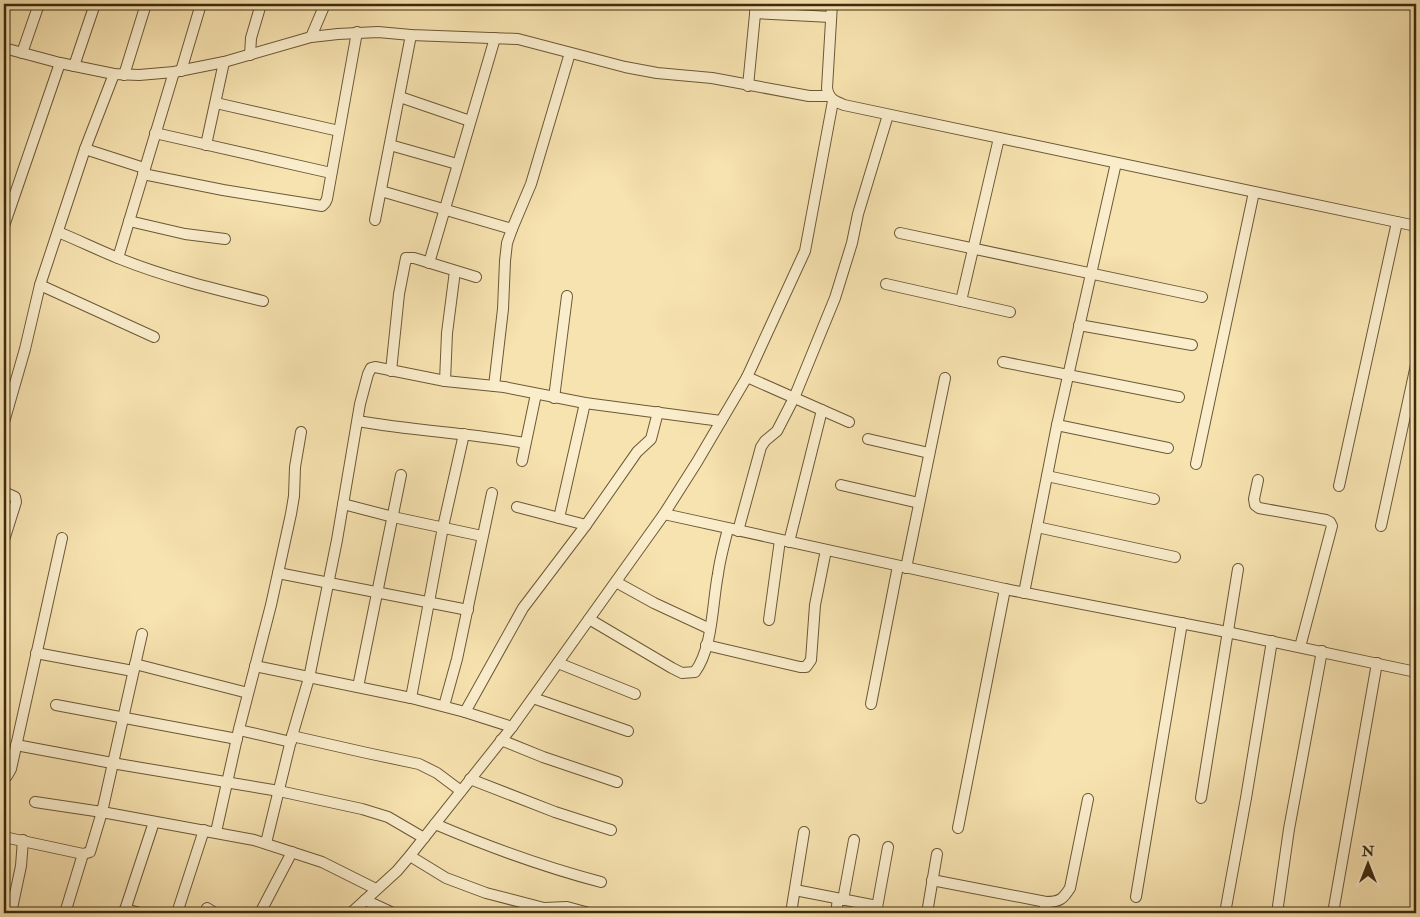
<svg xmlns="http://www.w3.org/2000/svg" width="1420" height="917" font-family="'IM FELL Double Pica',serif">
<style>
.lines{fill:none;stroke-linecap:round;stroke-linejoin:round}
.street-casing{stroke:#6c5836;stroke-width:12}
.street{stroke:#faedcc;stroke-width:10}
</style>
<rect width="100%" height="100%" fill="#f7e3b0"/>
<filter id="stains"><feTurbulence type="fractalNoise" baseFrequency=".004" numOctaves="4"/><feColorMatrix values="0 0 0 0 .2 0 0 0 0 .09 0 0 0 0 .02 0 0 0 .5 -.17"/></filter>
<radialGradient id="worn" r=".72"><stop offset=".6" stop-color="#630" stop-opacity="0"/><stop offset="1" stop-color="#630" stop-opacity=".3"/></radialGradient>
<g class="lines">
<defs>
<g id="street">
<polyline points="630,4 638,4"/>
<path d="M832,4L827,88C829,99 834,101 844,105L1416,226"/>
<polyline points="755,13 831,17"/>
<polyline points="311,37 325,4"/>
<polyline points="4,48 60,63 114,74 139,75 174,72 224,62 311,37 338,34 378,32 411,35 518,39 625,67 657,73 712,78 809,96 828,96"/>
<polyline points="22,53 39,4"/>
<polyline points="250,55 251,38 261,4"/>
<polyline points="74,66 95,4"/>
<polyline points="181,71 201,4"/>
<polyline points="124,75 146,4"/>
<polyline points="748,86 756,4"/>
<polyline points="400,97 470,121"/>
<polyline points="216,103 339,131"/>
<polyline points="155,133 331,173"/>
<polyline points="206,145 224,62"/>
<polyline points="390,145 457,164"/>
<polyline points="85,149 144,168"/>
<polyline points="143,174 223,190 322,206 325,203 327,199 357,32"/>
<polyline points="381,191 512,229"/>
<polyline points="375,220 411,35"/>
<polyline points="129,221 185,234 225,239"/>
<polyline points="4,226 60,63"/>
<path d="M58,232C78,240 98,250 118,258C165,277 214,289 263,301"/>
<polyline points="900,233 1202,297"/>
<polyline points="118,258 174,72"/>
<polyline points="429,263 495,38"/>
<polyline points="886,284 1010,312"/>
<polyline points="40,285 154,337"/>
<polyline points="961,301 999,138"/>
<polyline points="1079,325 1192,345"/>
<polyline points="1003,362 1179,397"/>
<polyline points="391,371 399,294 406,258 414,258 476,277"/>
<polyline points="747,377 849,422"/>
<polyline points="445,381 447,333 455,271"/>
<polyline points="494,386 503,309 505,261 507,243 512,229 531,184 570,53"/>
<polyline points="554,398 567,296"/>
<path d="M358,421C413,431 470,433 525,443"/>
<polyline points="4,422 25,349 40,285 85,149 114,74"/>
<polyline points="1057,425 1168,448"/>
<polyline points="868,439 929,453"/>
<polyline points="522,461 536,394"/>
<polyline points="1196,464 1254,192"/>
<polyline points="1047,476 1154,499"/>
<polyline points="1258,480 1254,499 1255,505 1259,508 1326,520 1330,522 1332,526 1300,647"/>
<polyline points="841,485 919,503"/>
<polyline points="1339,486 1397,222"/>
<polyline points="4,492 15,497 16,502 4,540"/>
<polyline points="343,504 393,517 482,536"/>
<polyline points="517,507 586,525"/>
<polyline points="664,514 1005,589 1227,632 1416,672"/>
<polyline points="559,518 585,403"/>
<polyline points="1381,526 1416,365"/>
<polyline points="1037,527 1175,557"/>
<polyline points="738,531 761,447 765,441 777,431 794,398 835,298 852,243 858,214 888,115"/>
<polyline points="789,542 822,410"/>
<polyline points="906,568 945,378"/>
<polyline points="278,573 468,610"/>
<polyline points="616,582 654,603 710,629"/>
<polyline points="1024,593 1057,425 1116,163"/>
<path d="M589,619L672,668L682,673L695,672C713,647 712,605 718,574C720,559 724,544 728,529"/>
<polyline points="769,620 780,540"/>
<polyline points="706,645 800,667 806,667 811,660 815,605 826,550"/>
<polyline points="36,653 133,671"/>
<polyline points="558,663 635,694"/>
<polyline points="135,664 248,693"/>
<polyline points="255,666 411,698 465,712 512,727"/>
<polyline points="358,687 401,475"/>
<polyline points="411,698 443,527 464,434"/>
<polyline points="533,698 628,731"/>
<polyline points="871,704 898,566"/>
<polyline points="56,705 237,739"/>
<polyline points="444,706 457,659 492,493"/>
<polyline points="465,712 523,608 586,525 637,452 651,439 658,412"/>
<polyline points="239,730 291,742"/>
<polyline points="292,736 367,753 419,764 437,773 461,791"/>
<polyline points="501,740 543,757 617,782"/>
<polyline points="16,745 112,763 279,791 362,809 388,817 424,838"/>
<polyline points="4,775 7,776 11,769 62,538"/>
<polyline points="470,779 555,812 611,830"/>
<polyline points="1201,798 1238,569"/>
<polyline points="35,802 102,812 254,840 322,862 376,889"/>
<path d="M435,824C489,847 544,867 601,882"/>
<polyline points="958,828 1005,589"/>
<polyline points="216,832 239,729 271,605 291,514 294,496 295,467 301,432"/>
<polyline points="4,837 83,854 90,852 102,812 142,634"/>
<polyline points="266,843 292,736 309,678 337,540 360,404 368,374 371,368 375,367 445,381 504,387 585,403 721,421"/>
<polyline points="410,856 446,878 486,893 544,908 567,907 589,913"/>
<path d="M932,880L1046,902C1060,902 1063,899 1070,888L1088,799"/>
<polyline points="795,890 877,906"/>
<polyline points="1136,897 1182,623"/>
<polyline points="365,900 393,913"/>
<polyline points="843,900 854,840"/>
<polyline points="207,908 215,913"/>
<polyline points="125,909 140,913"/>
<polyline points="11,913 21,866 23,840"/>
<polyline points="65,913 83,854"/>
<polyline points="124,913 154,822"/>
<polyline points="177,913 204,830"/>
<polyline points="260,913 292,852"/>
<polyline points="351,913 397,871 408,858 512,727 664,514 697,462 747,377 805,251 833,101"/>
<polyline points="791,913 804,832"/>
<polyline points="836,913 838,899"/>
<polyline points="876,913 888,847"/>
<polyline points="927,913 937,854"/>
<polyline points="1044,913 1046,902"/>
<polyline points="1225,913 1246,798 1272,641"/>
<polyline points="1277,913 1289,829 1322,651"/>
<polyline points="1333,913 1377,663"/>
</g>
</defs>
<use href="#street" class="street-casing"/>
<use href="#street" class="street"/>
</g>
<rect width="1420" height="917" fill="none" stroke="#f7e3b0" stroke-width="20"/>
<rect x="5" y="5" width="1410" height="907" fill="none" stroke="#3d2a0e" stroke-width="2.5"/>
<rect x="10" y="10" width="1400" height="897" fill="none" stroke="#3d2a0e"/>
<g transform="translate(1368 864)" stroke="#faedcc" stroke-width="4" paint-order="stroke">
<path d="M0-4L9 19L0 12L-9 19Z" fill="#3d2a0e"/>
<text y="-8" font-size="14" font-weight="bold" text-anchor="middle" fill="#3d2a0e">N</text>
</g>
<rect width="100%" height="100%" filter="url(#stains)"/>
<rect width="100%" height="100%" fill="url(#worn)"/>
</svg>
